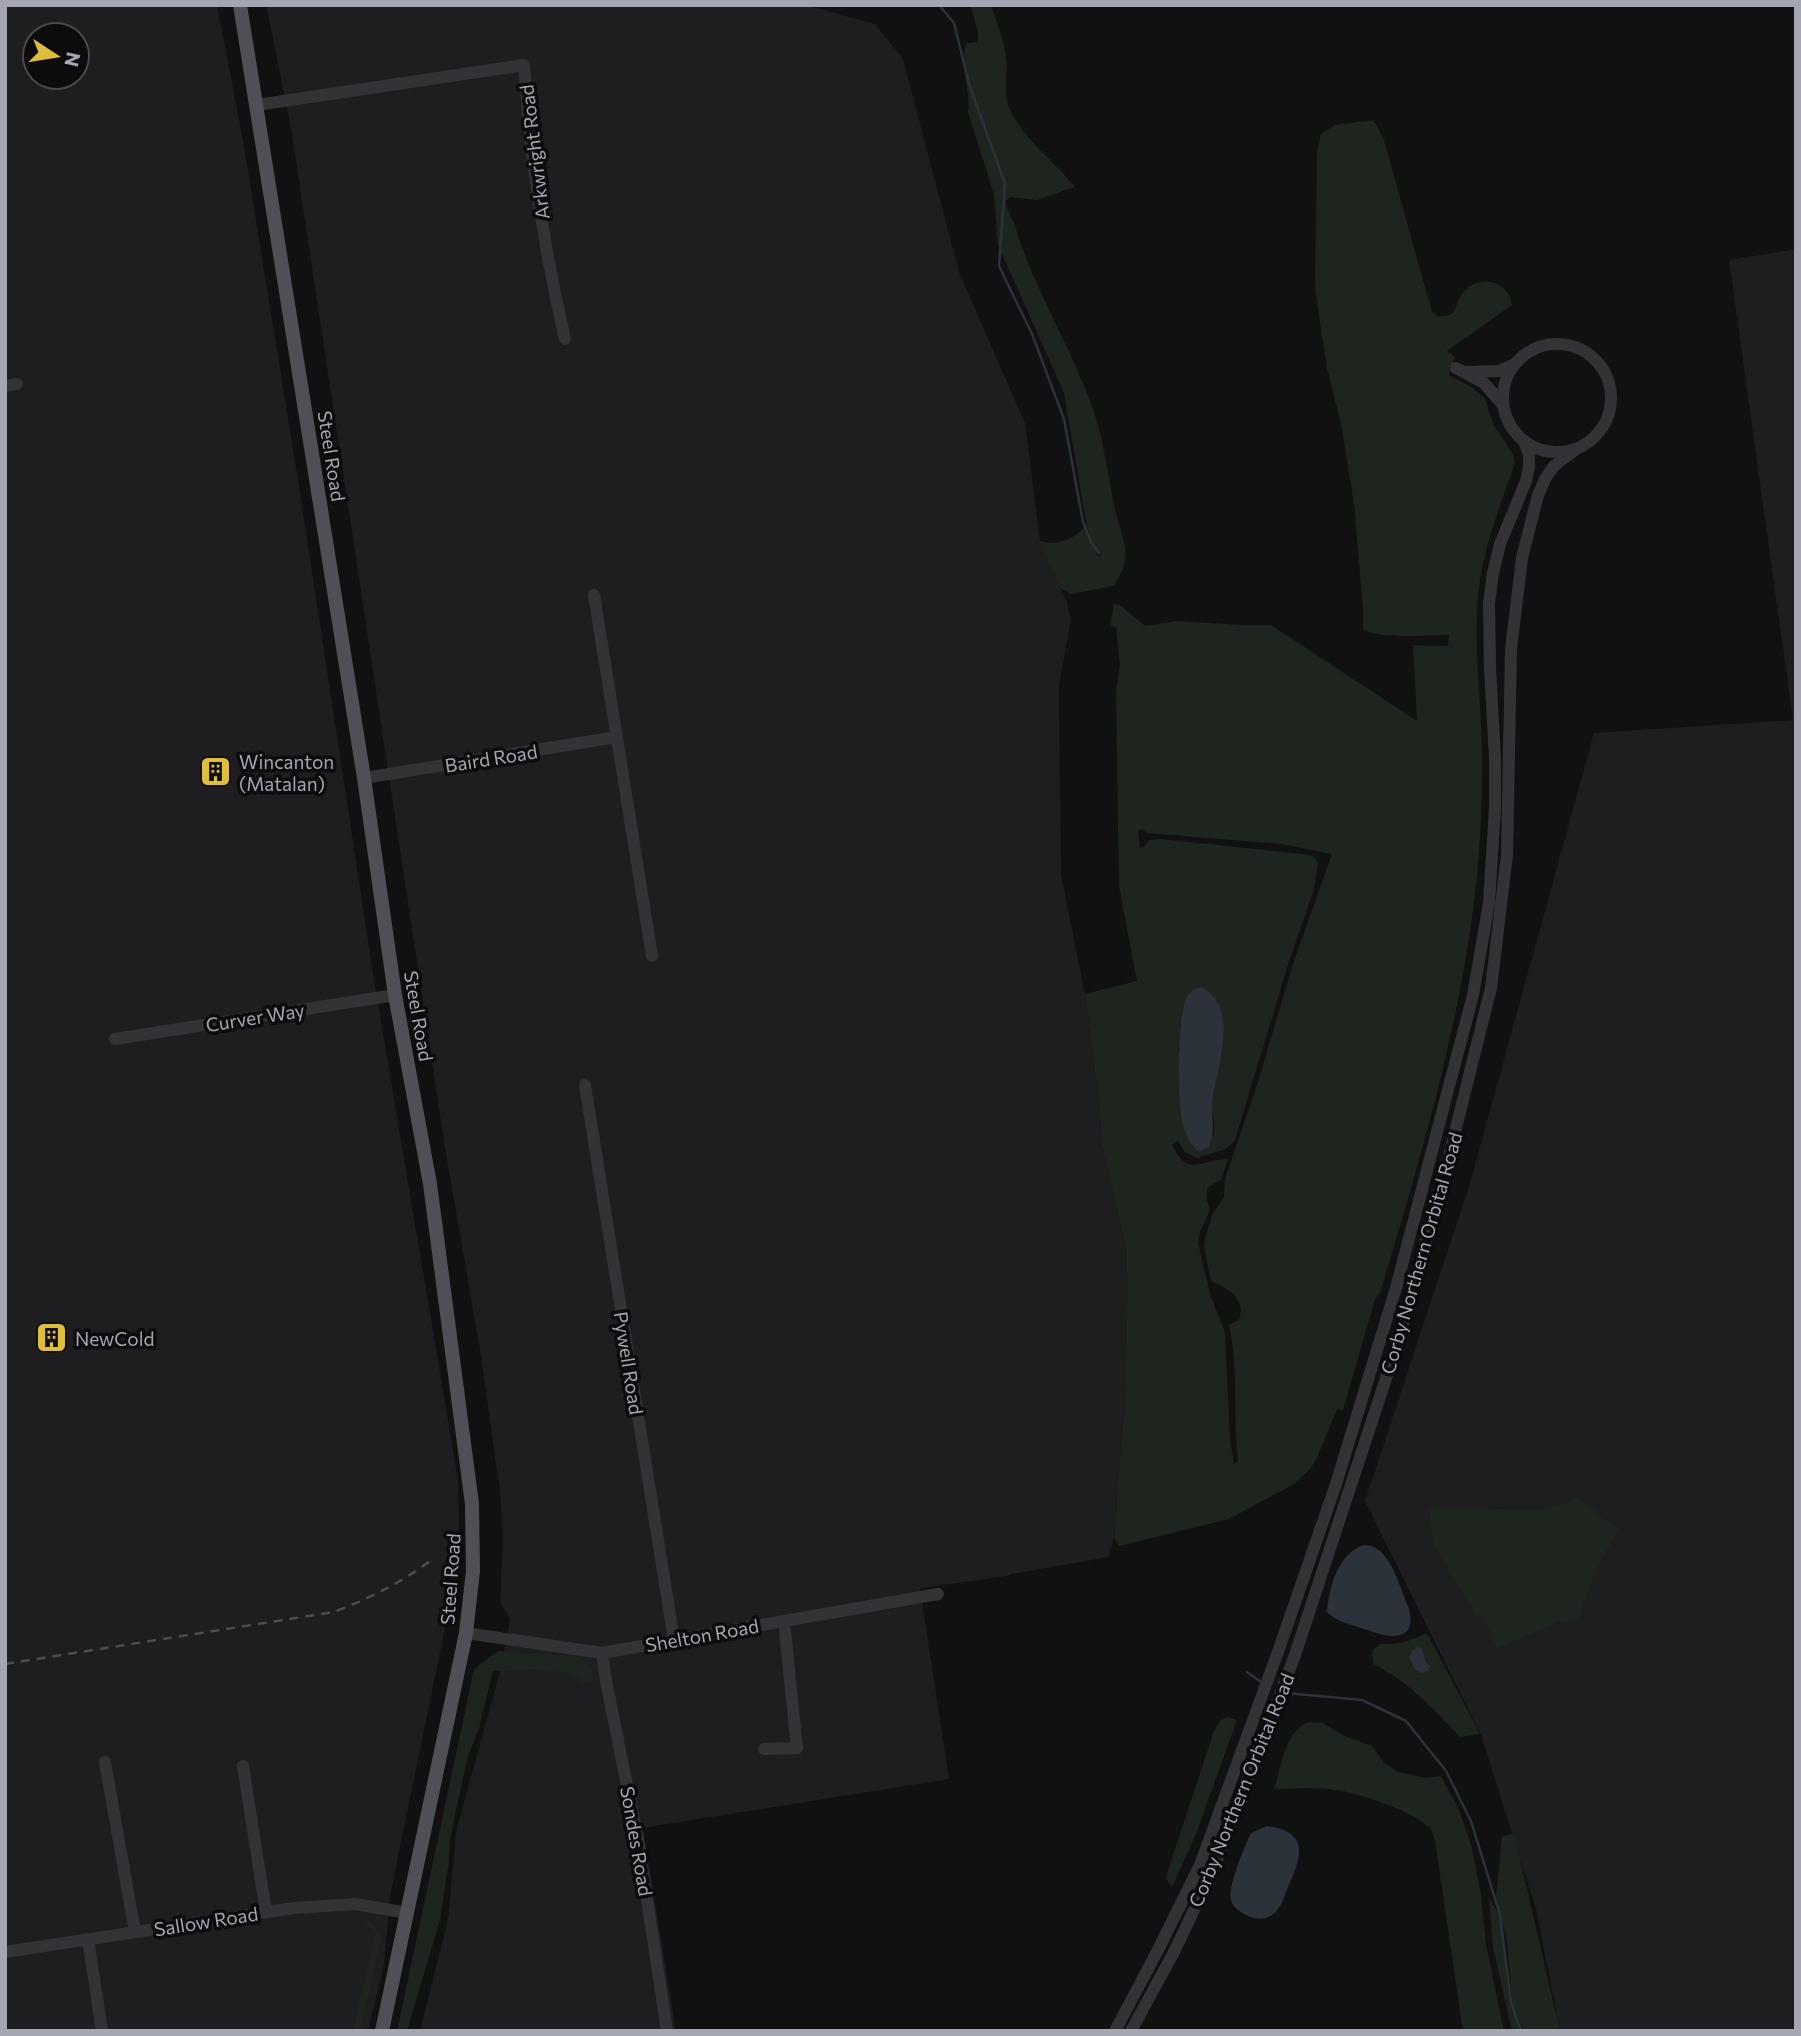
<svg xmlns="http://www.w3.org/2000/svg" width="1801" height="2036" font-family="Commissioner,sans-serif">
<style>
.built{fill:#1e1d1f;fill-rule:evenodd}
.green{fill:#1e251f;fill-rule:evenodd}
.water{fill:#2c323a}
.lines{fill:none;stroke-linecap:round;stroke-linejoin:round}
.stream{stroke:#2c323a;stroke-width:2.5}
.minor{stroke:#333337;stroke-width:12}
.major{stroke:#4f4f56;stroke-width:14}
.rail{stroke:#4c4c52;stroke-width:2.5;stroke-dasharray:9 7;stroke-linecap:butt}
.labels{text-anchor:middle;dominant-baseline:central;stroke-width:7;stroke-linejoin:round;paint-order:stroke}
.street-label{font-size:19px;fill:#a4a6b2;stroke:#0c0c0d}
.poi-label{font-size:19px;fill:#a4a6b2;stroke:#0c0c0d;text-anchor:start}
</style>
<rect width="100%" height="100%" fill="#111112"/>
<g class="built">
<path d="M5,5H217L243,140L299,486L372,967L458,1480L460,1555L391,1891L384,1965L368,2031H5ZM35,35H77V77H35Z"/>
<polygon points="266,5 805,5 875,24 903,59 959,272 1025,423 1040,541 1067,603 1071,620 1059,684 1061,874 1085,994 1099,1102 1102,1145 1127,1254 1126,1384 1114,1536 1109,1557 1011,1574 1008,1576 920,1588 949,1779 643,1828 676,2031 420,2031 448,1920 456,1831 500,1672 510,1619 500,1602 503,1541 500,1492 481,1356 446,1154 291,128"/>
<polygon points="1796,249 1796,2031 1560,2031 1536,1909 1481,1735 1365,1501 1470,1183 1594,733 1793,720 1729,260"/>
</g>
<g class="green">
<path d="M970,5H991C996,22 1005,41 1006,58C1008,74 1003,91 1009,107C1022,139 1054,160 1075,187L1037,200L1010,197L1006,201C1006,210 1012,217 1015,226C1034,290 1072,348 1094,412C1104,443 1108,474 1114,505C1121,540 1136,552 1114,586L1071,594L1060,588C1054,571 1046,558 1040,541C1060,546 1069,540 1085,528L1098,556L1102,555L1092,542L1087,527L1064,393L998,245L994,194L968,112C972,90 957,64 967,43L978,42V32Z"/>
<path d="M1366,121H1374L1384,140L1432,312L1439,317L1452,314C1457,308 1457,300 1462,294C1476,274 1508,278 1512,305L1447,351L1455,357L1449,375L1473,388L1485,399L1493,424L1513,454L1515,463C1502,501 1486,540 1480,580C1472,634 1480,689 1482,743C1483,787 1481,832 1477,876C1463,1016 1421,1157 1380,1293L1375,1299L1343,1410L1337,1409L1317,1458L1310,1469L1294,1484L1229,1519L1119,1546L1114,1537L1126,1384L1127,1254L1102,1145L1099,1102L1085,994L1137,981L1119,886L1116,692L1120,664L1116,627L1110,626L1114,604L1120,605L1145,626L1177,621L1241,625H1271L1417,721L1413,645L1448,646L1449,635C1431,635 1372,640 1363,628V608L1354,503L1341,424L1327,368L1315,289L1317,151L1321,134L1335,125ZM1142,829L1147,833L1281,844L1332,854L1293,964L1258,1082L1225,1179L1224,1197L1213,1213L1206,1235L1204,1246L1211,1281C1228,1288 1247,1299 1239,1320L1229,1325C1239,1370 1233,1417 1238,1462L1234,1464L1230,1441L1225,1332L1211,1297L1198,1244L1200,1232L1210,1210L1206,1199L1208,1187L1221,1180L1228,1159C1203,1159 1186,1179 1172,1144L1178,1141L1185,1152L1197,1158L1226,1149L1235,1140L1287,968L1314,889L1318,863L1313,856L1303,854L1160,839L1149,840L1144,847L1140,848L1138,831ZM1178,1048C1190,1069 1226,1116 1211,1140C1208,1144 1203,1148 1199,1152C1175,1134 1184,1077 1178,1048Z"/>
<polygon points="1574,1499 1580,1499 1617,1527 1618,1532 1598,1565 1578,1620 1558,1622 1496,1649 1485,1619 1475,1614 1433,1544 1429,1509 1445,1507 1537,1510 1561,1505"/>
<path d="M1427,1633L1480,1734L1460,1737C1433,1708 1408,1681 1373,1664L1372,1651L1380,1644C1398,1645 1410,1641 1427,1633Z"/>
<polygon points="498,1651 581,1657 590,1667 593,1682 584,1684 570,1673 531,1669 493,1671 479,1728 468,1756 461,1787 450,1840 449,1862 440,1920 407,2031 397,2031 474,1669"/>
<polygon points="1228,1717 1237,1720 1196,1834 1172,1887 1167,1880 1167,1874 1214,1731 1221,1720"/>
<path d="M1310,1722L1323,1723L1344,1736L1372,1746L1384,1763L1398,1772L1426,1778L1441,1776L1459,1810L1472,1848L1481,1895L1486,1944L1504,2031H1463L1435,1841C1434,1837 1433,1833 1431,1830C1420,1813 1356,1792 1335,1790C1315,1787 1294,1789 1274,1789C1281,1768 1285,1729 1310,1722Z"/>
<polygon points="1514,1833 1560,2031 1523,2031 1512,2001 1507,1941 1496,1897 1502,1837"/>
<polygon points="1489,1897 1500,1917 1508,1991 1519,2031 1512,2031 1493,1948"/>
<polygon points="364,1920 372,1922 382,1937 360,2031 353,2031 375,1933"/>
</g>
<g class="water">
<path d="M1201,987C1242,1006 1215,1072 1212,1104C1211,1120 1216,1130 1209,1147L1199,1152C1189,1144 1184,1131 1182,1119C1177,1097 1177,1013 1188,995C1192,990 1195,989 1201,987Z"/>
<path d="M1364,1545C1390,1544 1400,1589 1409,1609C1418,1647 1383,1636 1361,1628C1349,1624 1337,1622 1327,1612C1329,1588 1338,1553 1364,1545Z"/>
<polygon points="1418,1647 1422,1649 1425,1660 1430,1666 1428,1671 1421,1673 1415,1670 1409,1657 1413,1650"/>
<path d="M1267,1826C1311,1832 1301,1858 1288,1887C1284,1896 1281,1909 1272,1915C1263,1921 1254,1919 1246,1915C1239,1911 1233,1908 1231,1900C1227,1888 1245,1845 1251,1833Z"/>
</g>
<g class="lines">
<g class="stream">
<polyline points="939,5 954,23 969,84 1005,184 999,266 1032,334 1064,419 1083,522 1091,542 1099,553"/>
<polyline points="1247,1672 1261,1682"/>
<polyline points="1286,1693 1362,1700 1406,1721 1446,1771 1471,1821 1500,1915 1511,2002 1521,2031"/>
</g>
<g class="minor">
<path d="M257,105L524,65C530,157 544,249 565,339"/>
<circle cx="1557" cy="398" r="54"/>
<polyline points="1456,368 1484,383 1503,405"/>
<polyline points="1467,372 1499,371 1515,364"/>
<polyline points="5,386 17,384"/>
<polyline points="594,595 652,956"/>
<polyline points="364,778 617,737"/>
<polyline points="115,1039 395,995"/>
<polyline points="585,1085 674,1640"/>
<polyline points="466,1633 602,1653 938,1594"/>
<polyline points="602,1653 606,1681 638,1840 667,2031"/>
<polyline points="764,1749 797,1748 784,1621"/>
<polyline points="105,1762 135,1932"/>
<polyline points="243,1766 266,1912"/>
<polyline points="88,1939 102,2031"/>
<polyline points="5,1952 294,1908 355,1904 407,1913"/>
<polyline points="1115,2031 1158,1950 1200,1865 1279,1649 1336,1484 1396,1288 1473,995 1489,903 1495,808 1495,759 1490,667 1489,603 1493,573 1500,544 1526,481 1529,467 1529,455 1524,441"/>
<polyline points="1131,2031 1174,1952 1214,1868 1295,1655 1398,1342 1449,1156 1491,988 1507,855 1511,649 1522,558 1538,495 1545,479 1554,466 1576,449"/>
</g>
<polyline class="major" points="240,5 364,778 395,995 430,1184 472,1504 473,1571 466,1633 382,2031"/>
<path class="rail" d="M5,1664L334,1612C370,1598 403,1582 434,1558"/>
</g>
<defs>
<symbol id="building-square" viewBox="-11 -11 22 22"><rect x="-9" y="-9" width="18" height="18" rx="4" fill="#dfbd3d" stroke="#0c0c0d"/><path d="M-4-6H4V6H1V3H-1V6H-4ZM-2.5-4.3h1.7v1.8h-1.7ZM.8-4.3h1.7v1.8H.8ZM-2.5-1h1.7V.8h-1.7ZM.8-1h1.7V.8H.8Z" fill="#111"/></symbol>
</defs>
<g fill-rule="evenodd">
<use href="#building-square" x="198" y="754" width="35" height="35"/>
<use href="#building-square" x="34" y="1320" width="35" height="35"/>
</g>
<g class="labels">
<g class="street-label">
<text transform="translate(534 152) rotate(-97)">Arkwright Road</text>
<text transform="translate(332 456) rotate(81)">Steel Road</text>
<text transform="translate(491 758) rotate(-9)">Baird Road</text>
<text transform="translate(419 1016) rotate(80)">Steel Road</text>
<text transform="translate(255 1017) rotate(-9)">Curver Way</text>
<text transform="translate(1421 1253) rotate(-74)">Corby Northern Orbital Road</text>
<text transform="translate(629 1363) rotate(81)">Pywell Road</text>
<text transform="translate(450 1579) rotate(-86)">Steel Road</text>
<text transform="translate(702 1635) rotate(-10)">Shelton Road</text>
<text transform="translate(1241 1790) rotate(-68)">Corby Northern Orbital Road</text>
<text transform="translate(637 1841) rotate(80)">Sondes Road</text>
<text transform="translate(206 1921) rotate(-9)">Sallow Road</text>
</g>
<g class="poi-label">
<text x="239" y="761">Wincanton<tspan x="239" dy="22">(Matalan)</tspan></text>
<text x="75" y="1338">NewCold</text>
</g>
</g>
<rect width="1801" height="2036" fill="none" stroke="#a4a6b2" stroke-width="14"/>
<g transform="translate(56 56) rotate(102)"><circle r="33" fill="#0c0c0d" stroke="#494a4f" stroke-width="2"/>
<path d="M0-5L12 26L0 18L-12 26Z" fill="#dfbd3d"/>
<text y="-10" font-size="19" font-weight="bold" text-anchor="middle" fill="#a4a6b2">N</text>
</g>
</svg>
